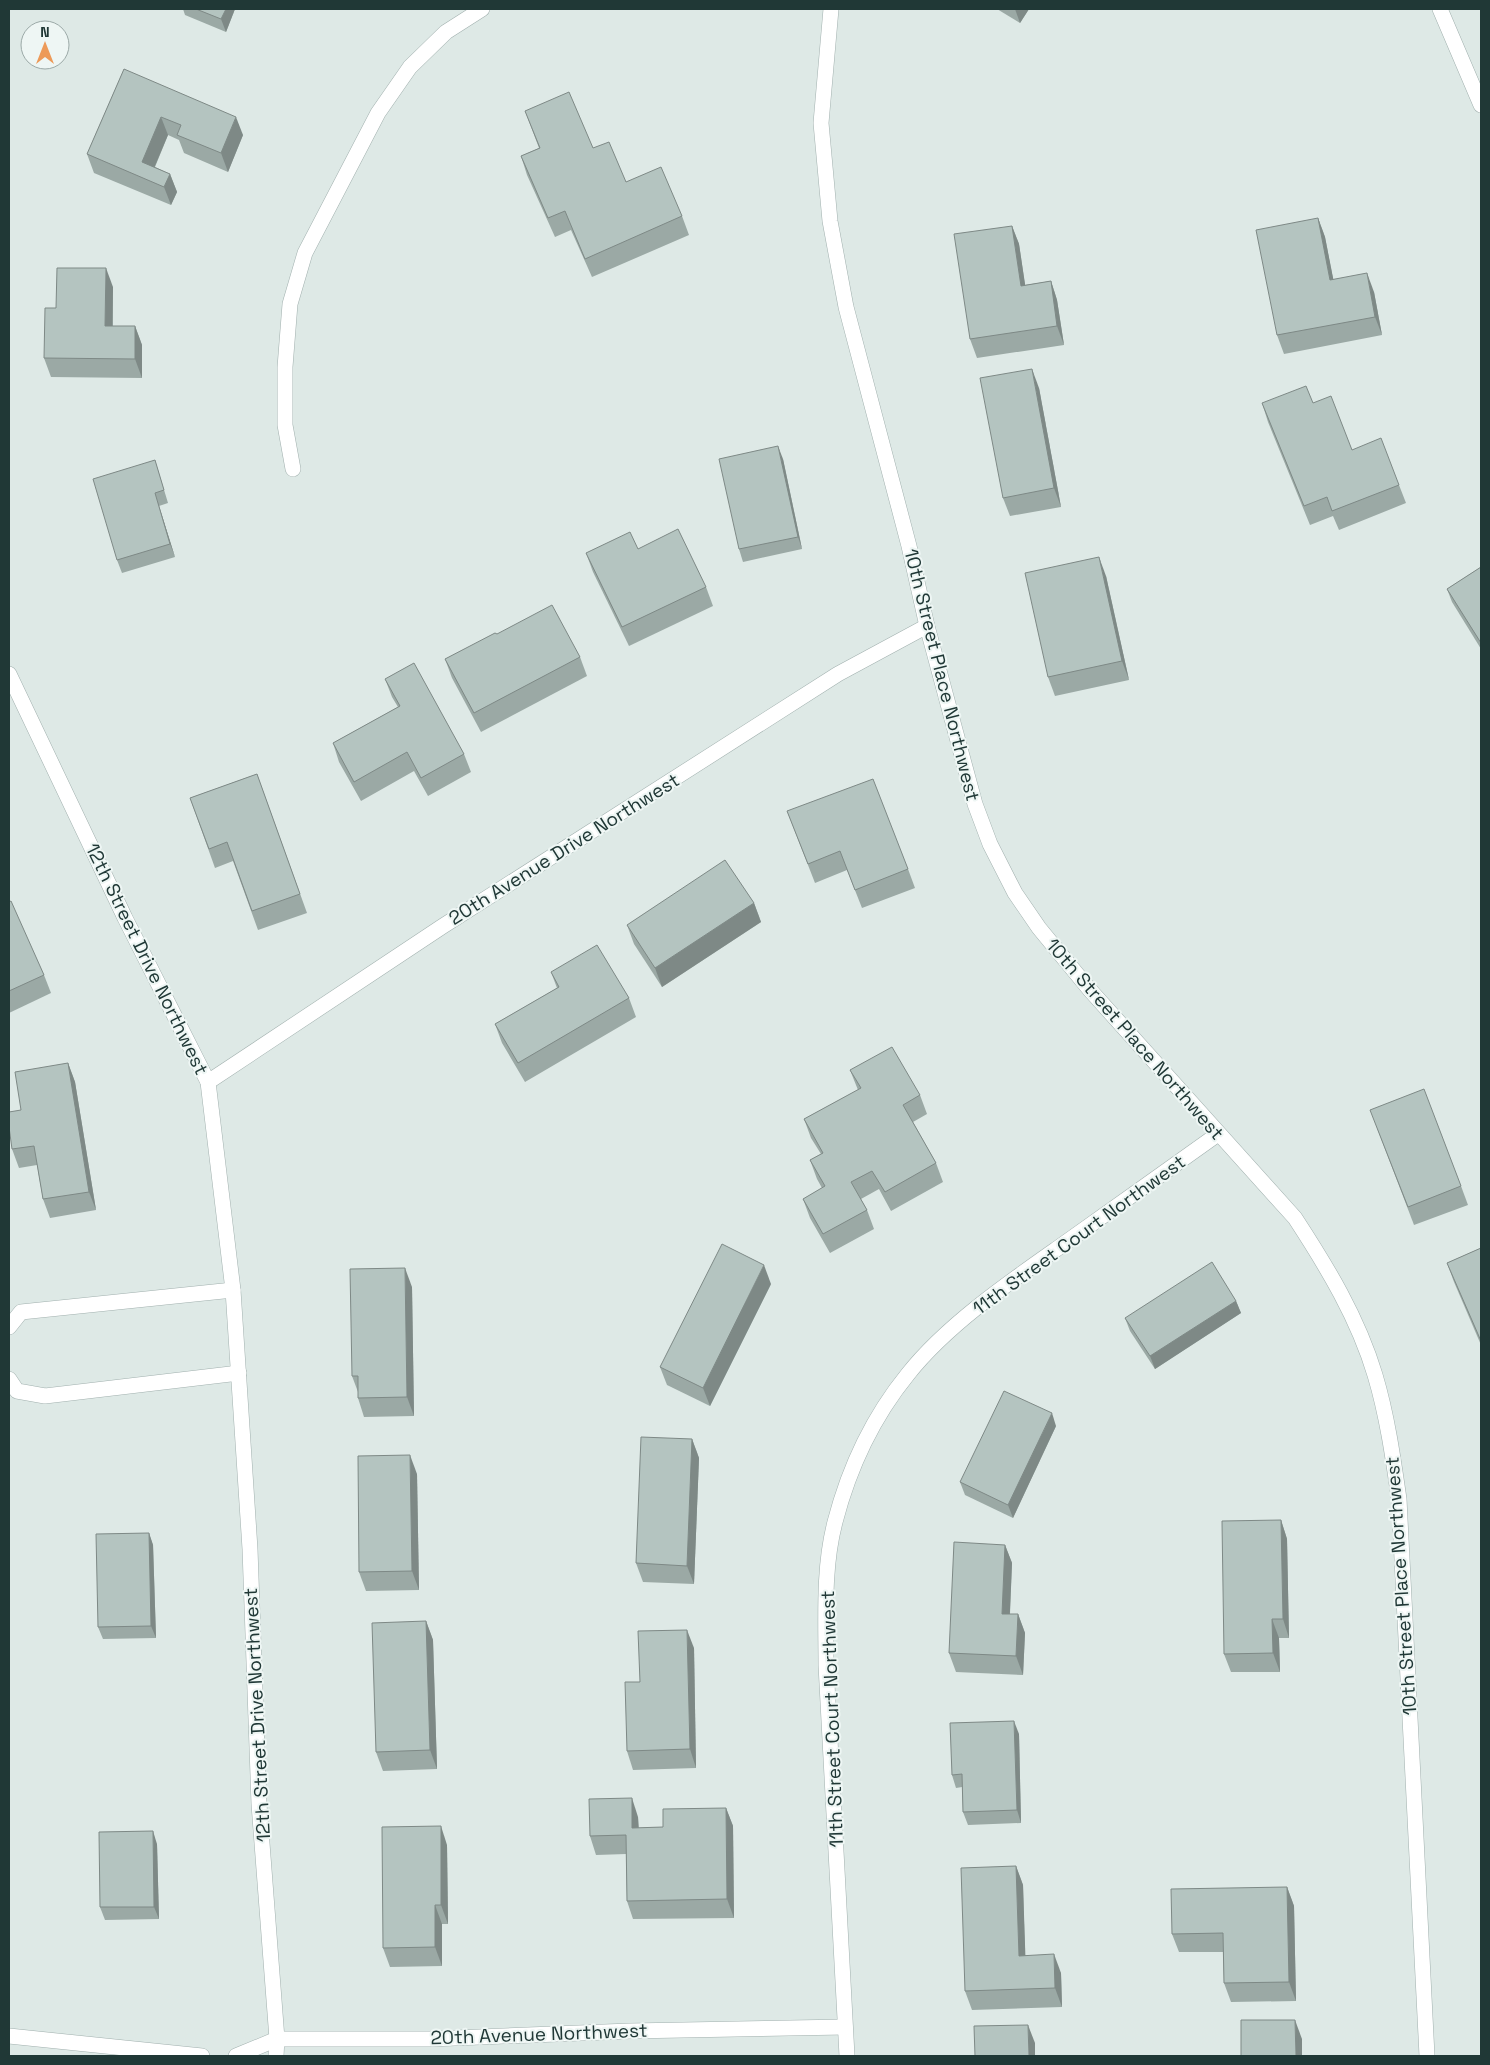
<svg xmlns="http://www.w3.org/2000/svg" width="1490" height="2065" font-family="'Space Grotesk',sans-serif">
<style>
.lines{fill:none;stroke-linecap:round;stroke-linejoin:round}
.minor-casing{stroke:#a1b0ae;stroke-width:16}
.tertiary-casing{stroke:#a1b0ae;stroke-width:16}
.minor{stroke:#fff;stroke-width:15}
.tertiary{stroke:#fff;stroke-width:15}
.wall{fill:#9ba9a5}
.shaded-wall{fill:#7e8986}
.building{fill:#b4c4c0;stroke:#7e8986}
.labels{text-anchor:middle;dominant-baseline:central;stroke-width:4;stroke-linejoin:round;paint-order:stroke}
.street-label{font-size:19px;fill:#203836;stroke:#eef6f4}
</style>
<rect width="100%" height="100%" fill="#dee9e6"/>
<g class="lines">
<defs>
<g id="minor">
<path d="M831,9L821,123L830,221L846,307L909,546L927,626L975,804L990,844L1015,893L1039,928L1090,990L1295,1218C1327,1267 1358,1318 1375,1375C1387,1415 1393,1457 1399,1499L1427,2056"/>
<polyline points="1440,9 1481,105"/>
<polyline points="293,469 285,425 285,367 290,304 305,253 378,113 410,67 446,32 482,9"/>
<polyline points="208,1082 443,926 838,674 927,626"/>
<polyline points="9,1327 21,1312 233,1290"/>
<polyline points="9,1379 17,1391 45,1396 239,1373"/>
<polyline points="9,2036 202,2056"/>
<polyline points="236,2056 277,2039 430,2039 630,2031 845,2027"/>
<path d="M847,2056L826,1665C826,1617 823,1568 835,1522C849,1468 873,1417 908,1374C946,1326 1008,1283 1058,1248C1111,1210 1165,1172 1218,1134"/>
</g>
<polyline id="tertiary" points="9,674 125,918 208,1082 233,1290 250,1549 259,1804 277,2039 276,2056"/>
</defs>
<use href="#minor" class="minor-casing"/>
<use href="#tertiary" class="tertiary-casing"/>
<use href="#minor" class="minor"/>
<use href="#tertiary" class="tertiary"/>
</g>
<g class="wall">
<polygon points="183,9 235,9 226,32 185,15"/>
<polygon points="997,9 1029,9 1020,23"/>
<polygon points="124,69 243,135 228,172 184,153 179,140 168,135 155,167 170,174 177,192 171,205 94,173 87,154"/>
<polygon points="525,111 593,148 626,182 682,216 689,235 592,277 571,230 555,237 527,175 521,156 539,148"/>
<polygon points="1318,218 1325,237 1333,279 1374,292 1382,335 1284,354 1277,335"/>
<polygon points="1012,226 1019,244 1025,285 1051,281 1057,300 1064,345 977,358 970,339"/>
<polygon points="113,287 113,326 135,326 142,345 142,378 51,377 44,358 56,308"/>
<polygon points="1039,388 1061,507 1010,516 1003,498"/>
<polygon points="1262,403 1313,403 1352,450 1399,485 1406,503 1339,530 1333,516 1310,525 1268,422"/>
<polygon points="783,459 802,549 743,562 739,549"/>
<polygon points="155,460 168,503 159,506 175,557 122,573 117,560"/>
<polygon points="638,549 706,587 713,606 629,646 593,572 586,553"/>
<polygon points="1481,567 1481,649 1452,602 1447,589"/>
<polygon points="1106,576 1129,680 1055,696 1048,677"/>
<polygon points="497,634 580,657 587,676 481,732 452,678 445,659"/>
<polygon points="385,679 464,754 471,772 428,796 414,771 361,801 339,762 333,743 398,707 392,697"/>
<polygon points="257,774 307,913 258,930 233,861 215,868 190,798"/>
<polygon points="787,811 908,869 915,888 862,908 847,870 815,883"/>
<polygon points="9,902 44,975 51,993 9,1013"/>
<polygon points="754,903 761,922 662,987 634,944 627,925"/>
<polygon points="551,972 629,998 636,1017 525,1082 502,1043 495,1024 557,988"/>
<polygon points="68,1063 75,1082 96,1210 50,1218 43,1199 37,1165 19,1168 12,1149 21,1110"/>
<polygon points="850,1070 920,1095 927,1114 913,1122 936,1163 943,1182 891,1211 879,1189 861,1199 867,1210 874,1229 830,1253 810,1218 803,1199 822,1188 817,1179 810,1160 821,1154 811,1138 804,1119 858,1090"/>
<polygon points="1377,1128 1461,1186 1468,1205 1414,1225"/>
<polygon points="1481,1248 1481,1345 1454,1282 1447,1263"/>
<polygon points="771,1284 710,1406 667,1385 660,1367"/>
<polygon points="412,1287 414,1416 364,1417 358,1398 358,1392 352,1376"/>
<polygon points="1236,1301 1241,1313 1155,1369 1130,1331 1125,1318"/>
<polygon points="1056,1426 1013,1518 965,1495 960,1482"/>
<polygon points="692,1439 699,1458 694,1584 643,1582 636,1563"/>
<polygon points="417,1474 419,1590 366,1591 359,1572"/>
<polygon points="1281,1520 1287,1539 1289,1638 1279,1638 1280,1672 1231,1672 1224,1654"/>
<polygon points="149,1533 153,1545 156,1638 103,1639 98,1627"/>
<polygon points="1005,1545 1012,1563 1010,1614 1018,1614 1025,1633 1023,1675 956,1672 949,1653"/>
<polygon points="426,1621 433,1640 437,1769 383,1771 376,1752"/>
<polygon points="694,1648 696,1768 633,1770 627,1751 640,1682"/>
<polygon points="1019,1734 1021,1823 968,1825 963,1812 962,1787 956,1788 952,1775"/>
<polygon points="726,1808 733,1826 734,1918 633,1919 627,1901 626,1854 596,1855 590,1836 638,1817 639,1828 663,1827"/>
<polygon points="157,1844 159,1919 105,1920 100,1907"/>
<polygon points="447,1845 448,1924 442,1924 442,1966 390,1967 383,1948"/>
<polygon points="1016,1866 1023,1885 1025,1955 1061,1973 1062,2007 972,2010 965,1991"/>
<polygon points="1287,1887 1294,1906 1296,2001 1231,2002 1224,1983 1223,1952 1179,1952 1172,1934"/>
</g>
<g class="shaded-wall">
<polygon points="226,9 235,9 226,32 221,19"/>
<polygon points="1015,9 1029,9 1020,23"/>
<polygon points="161,117 168,135 149,180 142,162"/>
<polygon points="236,117 243,135 228,172 221,153"/>
<polygon points="170,174 177,192 171,205 164,187"/>
<polygon points="1318,218 1325,237 1337,298 1330,280"/>
<polygon points="1012,226 1019,244 1028,304 1021,286"/>
<polygon points="106,268 113,287 112,344 105,326"/>
<polygon points="1367,273 1374,292 1382,335 1375,317"/>
<polygon points="1051,281 1057,300 1064,345 1057,326"/>
<polygon points="135,326 142,345 142,378 135,359"/>
<polygon points="1032,369 1039,388 1061,507 1054,488"/>
<polygon points="778,446 783,459 802,549 798,537"/>
<polygon points="155,493 159,506 175,557 170,544"/>
<polygon points="1099,557 1106,576 1129,680 1122,661"/>
<polygon points="754,903 761,922 662,987 655,968"/>
<polygon points="68,1063 75,1082 96,1210 89,1192"/>
<polygon points="764,1265 771,1284 710,1406 703,1388"/>
<polygon points="405,1268 412,1287 414,1416 407,1397"/>
<polygon points="1236,1301 1241,1313 1155,1369 1150,1356"/>
<polygon points="1052,1413 1056,1426 1013,1518 1008,1505"/>
<polygon points="692,1439 699,1458 694,1584 687,1566"/>
<polygon points="410,1455 417,1474 419,1590 412,1571"/>
<polygon points="1281,1520 1287,1539 1289,1638 1283,1619"/>
<polygon points="149,1533 153,1545 156,1638 151,1626"/>
<polygon points="1005,1545 1012,1563 1009,1632 1002,1614"/>
<polygon points="1018,1614 1025,1633 1023,1675 1016,1656"/>
<polygon points="1272,1619 1279,1638 1280,1672 1273,1653"/>
<polygon points="426,1621 433,1640 437,1769 430,1750"/>
<polygon points="687,1630 694,1648 696,1768 690,1749"/>
<polygon points="1014,1721 1019,1734 1021,1823 1017,1810"/>
<polygon points="632,1798 638,1817 639,1847 632,1828"/>
<polygon points="726,1808 733,1826 734,1918 727,1899"/>
<polygon points="441,1826 447,1845 448,1924 441,1905"/>
<polygon points="153,1831 157,1844 159,1919 154,1907"/>
<polygon points="1016,1866 1023,1885 1026,1974 1019,1956"/>
<polygon points="1287,1887 1294,1906 1296,2001 1289,1982"/>
<polygon points="435,1905 442,1924 442,1966 435,1947"/>
<polygon points="1054,1954 1061,1973 1062,2007 1055,1988"/>
<polygon points="1295,2020 1302,2039 1302,2056 1296,2056"/>
<polygon points="1028,2025 1035,2043 1035,2056 1029,2056"/>
</g>
<g class="building">
<polygon points="196,9 226,9 221,19"/>
<polygon points="124,69 236,117 221,153 177,135 181,125 161,117 142,162 170,174 164,187 87,154"/>
<polygon points="569,92 593,148 609,142 626,182 661,167 682,216 585,259 565,211 548,218 521,156 540,148 525,111"/>
<polygon points="1318,218 1330,280 1367,273 1375,317 1277,335 1256,230"/>
<polygon points="1012,226 1021,286 1051,281 1057,326 970,339 954,234"/>
<polygon points="57,268 106,268 105,326 135,326 135,359 44,358 45,308 56,308"/>
<polygon points="1032,369 1054,488 1003,498 980,378"/>
<polygon points="1306,386 1313,403 1331,396 1352,450 1381,438 1399,485 1332,511 1327,497 1304,506 1262,403"/>
<polygon points="778,446 798,537 739,549 719,459"/>
<polygon points="155,460 164,490 155,493 170,544 117,560 93,479"/>
<polygon points="678,529 706,587 622,627 586,553 630,532 638,549"/>
<polygon points="1099,557 1122,661 1048,677 1025,573"/>
<polygon points="1481,567 1481,643 1447,589"/>
<polygon points="552,605 580,657 474,713 445,659 495,633 497,634"/>
<polygon points="414,663 464,754 421,778 407,752 354,782 333,743 400,706 385,679"/>
<polygon points="257,774 300,894 252,911 227,842 209,849 190,798"/>
<polygon points="873,779 908,869 855,890 840,851 808,864 787,811"/>
<polygon points="725,860 754,903 655,968 627,925"/>
<polygon points="11,901 44,975 9,991 9,902"/>
<polygon points="597,945 629,998 518,1063 495,1024 559,987 551,972"/>
<polygon points="892,1047 920,1095 903,1105 936,1163 885,1192 872,1171 851,1182 867,1210 823,1234 803,1199 825,1186 810,1160 823,1153 804,1119 861,1088 850,1070"/>
<polygon points="68,1063 89,1192 43,1199 34,1146 12,1149 9,1127 9,1112 21,1110 15,1072"/>
<polygon points="1424,1089 1461,1186 1408,1207 1370,1110"/>
<polygon points="722,1244 764,1265 703,1388 660,1367"/>
<polygon points="1481,1248 1481,1341 1447,1263"/>
<polygon points="1212,1262 1236,1301 1150,1356 1125,1318"/>
<polygon points="405,1268 407,1397 358,1398 358,1376 352,1376 350,1269"/>
<polygon points="1004,1391 1052,1413 1008,1505 960,1482"/>
<polygon points="641,1437 692,1439 687,1566 636,1563"/>
<polygon points="410,1455 412,1571 359,1572 358,1456"/>
<polygon points="1281,1520 1283,1619 1272,1619 1273,1653 1224,1654 1222,1521"/>
<polygon points="149,1533 151,1626 98,1627 96,1534"/>
<polygon points="954,1542 1005,1545 1002,1614 1018,1614 1016,1656 949,1653"/>
<polygon points="426,1621 430,1750 376,1752 372,1623"/>
<polygon points="687,1630 690,1749 627,1751 625,1682 640,1682 638,1631"/>
<polygon points="1014,1721 1017,1810 963,1812 962,1774 952,1775 950,1723"/>
<polygon points="632,1798 632,1828 663,1827 663,1809 726,1808 727,1899 627,1901 626,1835 590,1836 589,1799"/>
<polygon points="441,1826 441,1905 435,1905 435,1947 383,1948 382,1827"/>
<polygon points="153,1831 154,1907 100,1907 99,1832"/>
<polygon points="1016,1866 1019,1956 1054,1954 1055,1988 965,1991 961,1868"/>
<polygon points="1287,1887 1289,1982 1224,1983 1223,1933 1172,1934 1171,1889"/>
<polygon points="1241,2020 1295,2020 1296,2056 1241,2056"/>
<polygon points="1028,2025 1029,2056 975,2056 974,2026"/>
</g>
<g class="labels">
<g class="street-label">
<text transform="translate(942 675) rotate(76)">10th Street Place Northwest</text>
<text transform="translate(564 849) rotate(-32)">20th Avenue Drive Northwest</text>
<text transform="translate(147 959) rotate(64)">12th Street Drive Northwest</text>
<text transform="translate(1135 1039) rotate(49)">10th Street Place Northwest</text>
<text transform="translate(1079 1235) rotate(-36)">11th Street Court Northwest</text>
<text transform="translate(1401 1586) rotate(-94)">10th Street Place Northwest</text>
<text transform="translate(257 1715) rotate(-93)">12th Street Drive Northwest</text>
<text transform="translate(832 1719) rotate(-92)">11th Street Court Northwest</text>
<text transform="translate(539 2034) rotate(-2)">20th Avenue Northwest</text>
</g>
</g>
<rect width="1490" height="2065" fill="none" stroke="#203836" stroke-width="20"/>
<g transform="translate(45 45)"><circle r="24" fill="#eef6f4" stroke="#9caaa8"/>
<path d="M0-4L9 19L0 12L-9 19Z" fill="#ed9a58"/>
<text y="-8" font-size="14" font-weight="bold" text-anchor="middle" fill="#203836">N</text>
</g>
</svg>
